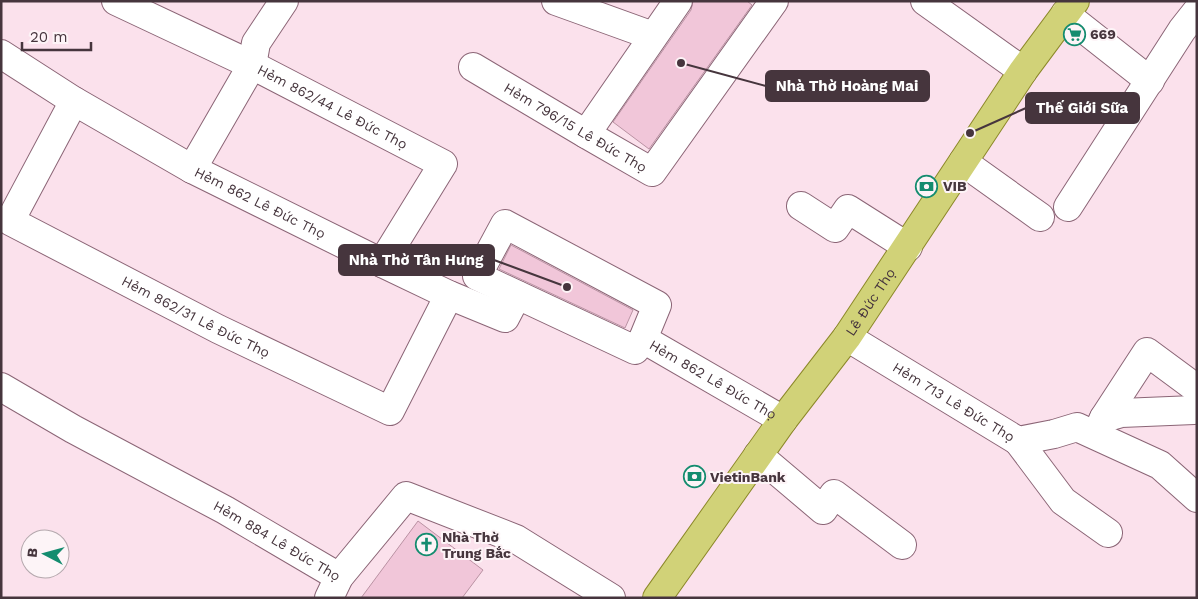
<svg xmlns="http://www.w3.org/2000/svg" width="1198" height="599" font-family="'Work Sans',sans-serif">
<style>
.building{fill:#f1c6d9;stroke:#ba92a3}
.lines{fill:none;stroke-linecap:round;stroke-linejoin:round}
.minor-casing{stroke:#8b6576;stroke-width:30}
.major-casing{stroke:#8c8829;stroke-width:30}
.minor{stroke:#fff;stroke-width:28}
.major{stroke:#d1d278;stroke-width:28}
.labels{text-anchor:middle;dominant-baseline:central;stroke-width:4;stroke-linejoin:round;paint-order:stroke}
.poi-label{font-size:14px;font-weight:bold;fill:#46353d;stroke:#fdf4f7;text-anchor:start}
.street-label{font-size:14px;fill:#46353d;stroke:#fdf4f7}
.leader{fill:none;stroke:#46353d;stroke-width:2}
.callout-dot{fill:#46353d;stroke:#fdf4f7;stroke-width:2}
.callout{fill:#46353d;stroke:#46353d;stroke-width:2}
.callout-label{font-size:15px;text-anchor:middle;font-weight:bold;fill:#fff}
</style>
<rect width="100%" height="100%" fill="#fbe1ec"/>
<g class="building">
<polygon points="693,1 747,1 752,5 649,149 613,122 691,10"/>
<polygon points="511,245 633,310 625,328 499,269"/>
<polygon points="418,521 483,570 462,598 361,598"/>
</g>
<g class="lines">
<defs>
<g id="minor">
<path id="s1" d="M116,1L252,65L443,164L382,263"/>
<polyline points="556,1 653,36"/>
<polyline points="925,1 1023,71"/>
<polyline points="1065,14 1150,81"/>
<path id="s2" d="M1,54L74,101L192,169L382,263L449,295L505,318L517,295"/>
<path id="s3" d="M473,67L586,134L652,172L774,1"/>
<path id="s4" d="M74,101L10,221L218,329L390,411L449,295"/>
<polyline points="586,134 678,1"/>
<polyline points="963,162 1040,217"/>
<polyline points="192,169 252,65 256,43 284,1"/>
<polyline points="801,206 835,228 848,209 908,247"/>
<polyline points="1068,207 1182,30 1197,11"/>
<polygon points="505,224 657,305 643,339 635,350 477,276"/>
<path id="s5" d="M847,337L1018,441L1054,434L1077,427L1160,465L1197,498"/>
<path id="s6" d="M643,339L783,420"/>
<path id="s7" d="M1,387L73,429L225,510L339,577"/>
<polyline points="1104,418 1121,413 1194,410 1197,407"/>
<polyline points="1096,435 1104,418 1147,352 1197,389"/>
<polyline points="1018,441 1063,501 1108,533"/>
<polyline points="758,455 823,510 834,494 902,545"/>
<polyline points="329,598 339,577 406,496 516,539 611,598"/>
</g>
<g id="major">
<path id="s8" d="M657,598L783,420L847,337L1023,71L1075,1"/>
</g>
</defs>
<use href="#minor" class="minor-casing"/>
<use href="#major" class="major-casing"/>
<use href="#minor" class="minor"/>
<use href="#major" class="major"/>
</g>
<defs>
<symbol id="supermarket-ring" viewBox="-11 -11 22 22"><circle r="9.5" fill="#fdf4f7" stroke="#148c6f" stroke-width="1.5"/><path d="M-6-5.5h2.5l.6 2H6L4.5 2H-2.5L-4.4-4H-6ZM-1.5 3.2a1.3 1.3 0 1 0 .1 0ZM3 3.2a1.3 1.3 0 1 0 .1 0Z" fill="#148c6f"/></symbol>
<symbol id="bank-ring" viewBox="-11 -11 22 22"><circle r="9.5" fill="#fdf4f7" stroke="#148c6f" stroke-width="1.5"/><path d="M-6-4H6V4H-6ZM0-2.3a2.3 2.3 0 1 0 0 4.6a2.3 2.3 0 1 0 0-4.6Z" fill="#148c6f"/></symbol>
<symbol id="church-ring" viewBox="-11 -11 22 22"><circle r="9.5" fill="#fdf4f7" stroke="#148c6f" stroke-width="1.5"/><path d="M-1.2-6h2.4v3.5h3.3v2.4h-3.3V6h-2.4V-.1h-3.3v-2.4h3.3Z" fill="#148c6f"/></symbol>
</defs>
<g fill-rule="evenodd">
<use href="#supermarket-ring" x="1062" y="22" width="25" height="25"/>
<use href="#bank-ring" x="914" y="174" width="25" height="25"/>
<use href="#bank-ring" x="682" y="464" width="25" height="25"/>
<use href="#church-ring" x="414" y="532" width="25" height="25"/>
</g>
<g class="labels">
<g class="poi-label">
<text x="1090" y="34">669</text>
<text x="943" y="186">VIB</text>
<text x="710" y="477">VietinBank</text>
<text x="442" y="537">Nhà Thờ<tspan x="442" dy="16">Trung Bắc</tspan></text>
</g>
<g class="street-label">
<text stroke="none"><textPath href="#s1" startOffset="241">Hẻm 862/44 Lê Đức Thọ</textPath></text>
<text stroke="none"><textPath href="#s3" startOffset="119">Hẻm 796/15 Lê Đức Thọ</textPath></text>
<text stroke="none"><textPath href="#s2" startOffset="299">Hẻm 862 Lê Đức Thọ</textPath></text>
<text stroke="none"><textPath href="#s8" startOffset="365">Lê Đức Thọ</textPath></text>
<text stroke="none"><textPath href="#s4" startOffset="345">Hẻm 862/31 Lê Đức Thọ</textPath></text>
<text stroke="none"><textPath href="#s6" startOffset="81">Hẻm 862 Lê Đức Thọ</textPath></text>
<text stroke="none"><textPath href="#s5" startOffset="125">Hẻm 713 Lê Đức Thọ</textPath></text>
<text stroke="none"><textPath href="#s7" startOffset="316">Hẻm 884 Lê Đức Thọ</textPath></text>
</g>
</g>
<path class="leader" d="M681 63L766 86M970 133L1026 108M567 287L494 260"/>
<g class="callout-dot">
<circle cx="681" cy="63" r="5"/>
<circle cx="970" cy="133" r="5"/>
<circle cx="567" cy="287" r="5"/>
</g>
<g class="callout">
<rect x="766" y="71" width="163" height="30" rx="5"/>
<rect x="1026" y="93" width="113" height="30" rx="5"/>
<rect x="339" y="245" width="155" height="30" rx="5"/>
</g>
<g class="callout-label">
<text x="847" y="91">Nhà Thờ Hoàng Mai</text>
<text x="1082" y="113">Thế Giới Sữa</text>
<text x="416" y="265">Nhà Thờ Tân Hưng</text>
</g>
<rect width="1198" height="599" fill="none" stroke="#46353d" stroke-width="5"/>
<g transform="translate(45 554) rotate(276)"><circle r="24" fill="#fdf4f7" stroke="#b4a8ad"/>
<path d="M0-4L9 19L0 12L-9 19Z" fill="#148c6f"/>
<text y="-8" font-size="14" font-weight="bold" text-anchor="middle" fill="#46353d">B</text>
</g>
<path d="M22 42v8h69v-8" fill="none" stroke="#46353d" stroke-width="2.5"/>
<text x="30" y="42" font-size="15" fill="#46353d" stroke="#fdf4f7" stroke-width="4" paint-order="stroke">20 m</text>
</svg>
